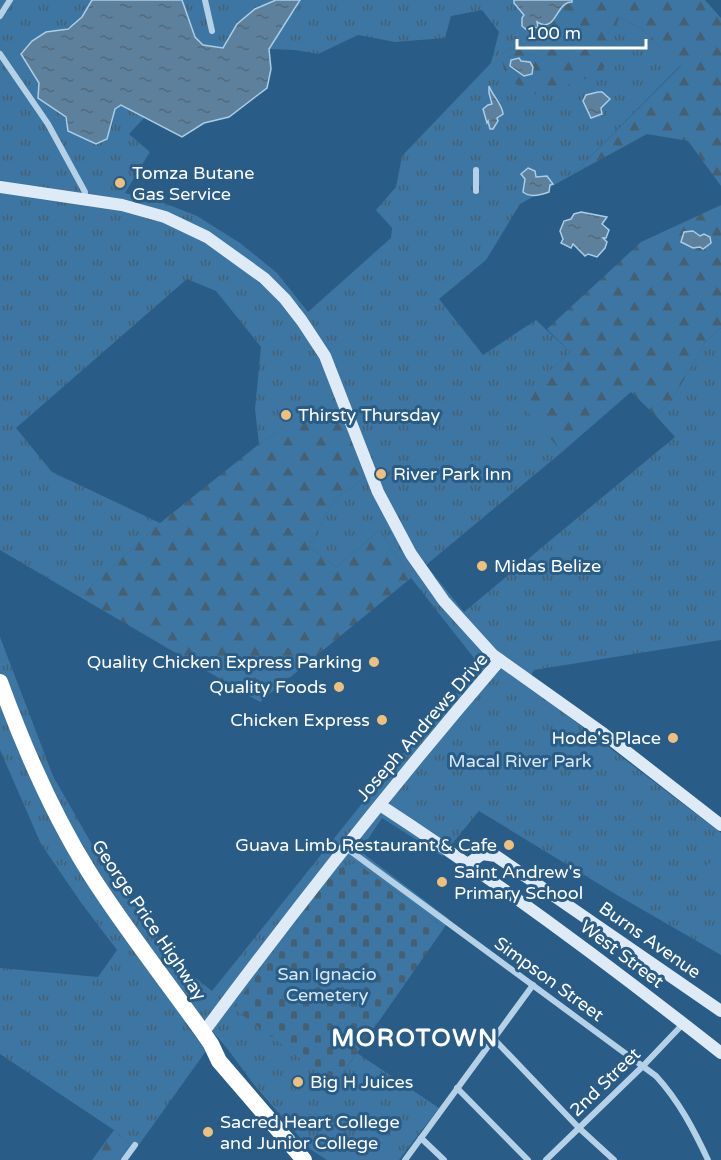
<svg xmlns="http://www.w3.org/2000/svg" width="721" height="1160" font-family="'Varela Round',sans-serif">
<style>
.grass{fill:url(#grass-tufts)}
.forest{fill:url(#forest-firs)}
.cemetery{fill:url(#cemetery-stones)}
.pitch{fill:#3d76a2}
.water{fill:url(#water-ripples);stroke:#a9cde8;stroke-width:1.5}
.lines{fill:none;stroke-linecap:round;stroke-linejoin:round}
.street{stroke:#b4d1e8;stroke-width:6}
.secondary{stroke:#deebf7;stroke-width:12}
.highway{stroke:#fff;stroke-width:16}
.poi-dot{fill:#efc07b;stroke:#295c86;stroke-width:2}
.labels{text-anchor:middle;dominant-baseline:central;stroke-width:6;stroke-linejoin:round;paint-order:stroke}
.poi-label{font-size:18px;fill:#fff;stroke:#295c86;text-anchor:start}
.street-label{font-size:18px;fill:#fff;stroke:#295c86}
.park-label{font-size:18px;fill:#d7e9f6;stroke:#295c86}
.district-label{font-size:24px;font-weight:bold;letter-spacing:1.5px;fill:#fff;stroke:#295c86}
</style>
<defs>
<pattern id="grass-tufts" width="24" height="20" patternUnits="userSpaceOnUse" patternTransform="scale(1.5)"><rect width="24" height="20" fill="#3d76a2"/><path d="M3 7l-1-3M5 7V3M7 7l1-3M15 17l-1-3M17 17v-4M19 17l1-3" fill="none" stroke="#455f73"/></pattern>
<pattern id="forest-firs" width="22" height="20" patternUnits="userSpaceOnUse" patternTransform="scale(1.5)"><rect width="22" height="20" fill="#3d76a2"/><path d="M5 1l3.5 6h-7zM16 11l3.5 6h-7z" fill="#455f73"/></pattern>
<pattern id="cemetery-stones" width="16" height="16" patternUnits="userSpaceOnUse" patternTransform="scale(1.5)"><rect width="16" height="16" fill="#3d76a2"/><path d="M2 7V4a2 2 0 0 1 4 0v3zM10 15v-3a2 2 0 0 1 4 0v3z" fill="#455f73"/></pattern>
<pattern id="water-ripples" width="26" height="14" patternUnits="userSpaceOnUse" patternTransform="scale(1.5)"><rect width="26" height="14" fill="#5d809c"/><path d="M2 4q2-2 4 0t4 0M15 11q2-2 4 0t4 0" fill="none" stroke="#556978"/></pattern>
</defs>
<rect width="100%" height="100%" fill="#295c86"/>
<g class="grass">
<path d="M0,0H92C78,24 74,28 46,32L68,131L96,144L112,127L115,109L121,104L145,117L129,134L150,152L125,193L159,201L197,216L240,243L277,273L308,312L391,238L392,228L376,210L396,187L402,156L491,63L499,32L482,10L451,16L445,38L395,42L358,35L318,54L295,50L269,49L300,0H565L529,35L501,55L619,17L641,28L681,65L572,175L520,204L486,260L439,299L483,355L536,320L570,352L519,400L562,452L426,565L464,612L675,437L656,416L670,403L706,341L721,328V640L534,670L526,684L721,833V955L617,895L479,811L442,856L382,818L360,851L449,919L444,928L356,863L335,1084L357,1053L439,1108L399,1160H327L310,1149L255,1086L226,1047L200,1017L185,1023L206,1051L128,1160H119L130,1144L114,1130L0,1054V968L98,977L117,950L82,904L41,844L0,750V637L53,776L102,862L178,964L212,991L392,766L474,673V658L411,578L380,530L336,567L309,547L334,500L365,477L332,393L259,444L255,409L261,347L216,291L187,279L16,428L52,472L160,523L80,597L0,550Z"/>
<path d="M182,0H276C245,14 240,19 223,48L203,45L195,37Z"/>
</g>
<g class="forest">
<polygon points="565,0 705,0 721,18 721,186 688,141 647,134 572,175 681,66 641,28 619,17 602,74 529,96 505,74 501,55 529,35"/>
<polygon points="721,205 721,328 706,341 670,403 656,416 631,392 562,452 518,400 570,352 547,329 641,242"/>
<polygon points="333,392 365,477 334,500 309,547 336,567 380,530 411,578 260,702 80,597 160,523 259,444"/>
<polygon points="114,1130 130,1144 119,1160 92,1160"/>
</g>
<polygon class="cemetery" points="356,863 444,928 335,1084 233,1008 334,870"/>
<polygon class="pitch" points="721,854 721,886 706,866"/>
<g class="water">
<polygon points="92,0 182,0 195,37 203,45 223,48 237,24 255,9 276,0 300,0 269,49 271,69 267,88 229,117 204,123 182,137 121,105 115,109 107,139 96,144 68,131 66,117 38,98 39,83 21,54 32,41 46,32 68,29 82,17"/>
<path d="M514,0H572V2C555,2 557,34 537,22L538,28L534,27L528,31L522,26V18L524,15L514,3Z"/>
<polygon points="519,58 521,61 530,62 533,67 532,74 524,76 510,66 511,60"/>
<path d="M489,86C493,97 502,103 503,114L497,118L498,121L493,129H490L488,121L487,123L483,109L488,105L492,104L489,93Z"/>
<polygon points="598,92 602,92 610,99 601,108 602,114 591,118 583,101 586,95"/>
<path d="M528,168L535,171L536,177L547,176L553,184L550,185L549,192C541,195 530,198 523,192L525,179L521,174Z"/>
<polygon points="581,212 607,217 602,224 609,230 606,238 603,238 607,242 605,248 597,257 588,254 585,256 573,244 571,248 561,243 563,239 560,231 564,221 571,219 574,214"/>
<polygon points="693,231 700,236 704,234 710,237 711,243 703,249 700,247 693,248 681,242 684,232"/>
</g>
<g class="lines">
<g class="street">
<polyline points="205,0 212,31"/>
<polyline points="0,16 10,0"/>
<polyline points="0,54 48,124 85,192 84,199"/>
<polyline points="476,191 476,170"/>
<path d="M345,847L656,1076C679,1101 694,1130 708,1160"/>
<polyline points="493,1038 579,1128 614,1160"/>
<polyline points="457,1088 528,1160"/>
<polyline points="421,1138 444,1160"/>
<polyline points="124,1160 135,1145"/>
<polyline points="405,1160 533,985"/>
<polyline points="546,1160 643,1066 683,1024"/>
</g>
<g class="secondary">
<polyline points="0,187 122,205 165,217 207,237 264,278 285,299 302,321 325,356 378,492 411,554 444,601 493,655 604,734 721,825"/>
<path d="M380,805C498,882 611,966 721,1053"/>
<polyline points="468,864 482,854 496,856 721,1011"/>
<path d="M203,1033C298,905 396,781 500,660"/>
</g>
<path class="highway" d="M0,682C24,748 52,813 89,872C126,931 171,986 211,1044L219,1061L304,1160"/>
</g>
<g class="poi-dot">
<circle cx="120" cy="183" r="6"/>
<circle cx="286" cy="415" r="6"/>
<circle cx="381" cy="474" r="6"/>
<circle cx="482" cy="566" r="6"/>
<circle cx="374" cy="662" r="6"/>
<circle cx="339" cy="687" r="6"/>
<circle cx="382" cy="720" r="6"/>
<circle cx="673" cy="738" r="6"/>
<circle cx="509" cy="845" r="6"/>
<circle cx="442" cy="882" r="6"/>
<circle cx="298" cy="1082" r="6"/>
<circle cx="208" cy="1132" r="6"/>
</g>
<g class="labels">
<g class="poi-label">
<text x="132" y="173">Tomza Butane<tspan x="132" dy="21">Gas Service</tspan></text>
<text x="298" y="415">Thirsty Thursday</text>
<text x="393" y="474">River Park Inn</text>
<text x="494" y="566">Midas Belize</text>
<text x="362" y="662" text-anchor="end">Quality Chicken Express Parking</text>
<text x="327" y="687" text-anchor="end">Quality Foods</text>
<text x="370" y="720" text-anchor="end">Chicken Express</text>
<text x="661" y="738" text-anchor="end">Hode's Place</text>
<text x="497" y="845" text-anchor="end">Guava Limb Restaurant &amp; Cafe</text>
<text x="454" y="872">Saint Andrew's<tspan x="454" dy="21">Primary School</tspan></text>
<text x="310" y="1082">Big H Juices</text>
<text x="220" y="1122">Sacred Heart College<tspan x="220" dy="21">and Junior College</tspan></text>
</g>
<g class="street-label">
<text transform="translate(422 727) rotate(-49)">Joseph Andrews Drive</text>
<text transform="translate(149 920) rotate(56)">George Price Highway</text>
<text transform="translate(650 940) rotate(35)">Burns Avenue</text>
<text transform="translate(622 954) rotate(37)">West Street</text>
<text transform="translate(549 979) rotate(36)">Simpson Street</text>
<text transform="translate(605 1082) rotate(-44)">2nd Street</text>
</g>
<g class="park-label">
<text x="520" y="761">Macal River Park</text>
<text x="327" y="974">San Ignacio<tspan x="327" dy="21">Cemetery</tspan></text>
</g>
<g class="district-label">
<text x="415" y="1038">MOROTOWN</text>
</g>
</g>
<path d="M517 39v9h129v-9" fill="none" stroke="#ffffff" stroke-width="3"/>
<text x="526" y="39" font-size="18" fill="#ffffff" stroke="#295c86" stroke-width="4.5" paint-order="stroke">100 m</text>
</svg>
